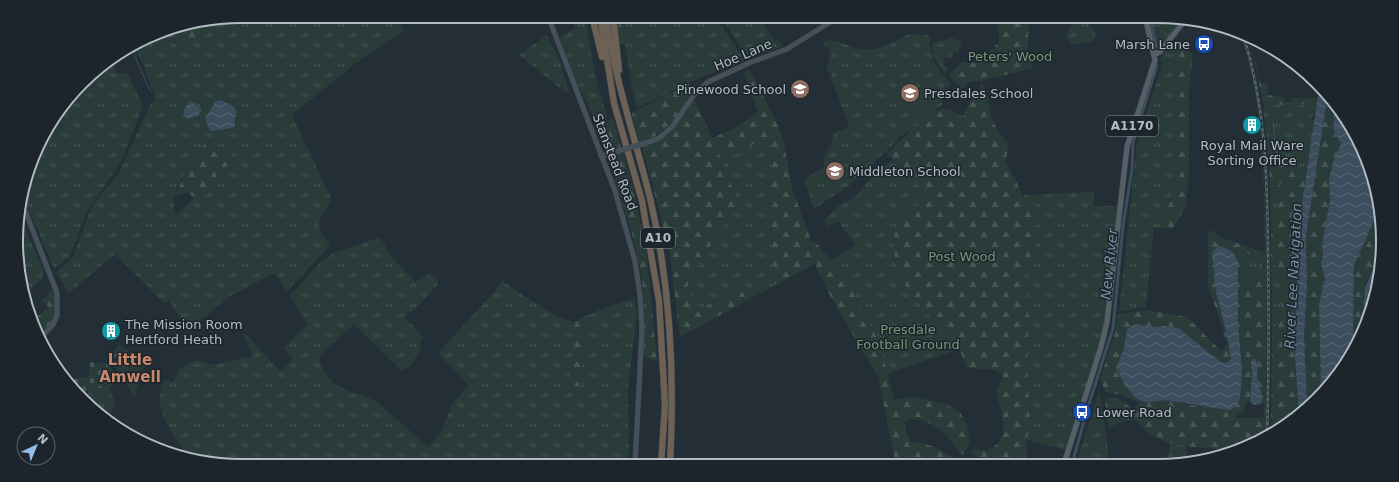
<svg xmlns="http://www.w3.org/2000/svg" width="1399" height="482" font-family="'DejaVu Sans',sans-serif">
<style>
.grass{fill:url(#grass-tufts);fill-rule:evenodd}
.forest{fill:url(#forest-firs);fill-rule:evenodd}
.cemetery{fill:url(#cemetery-stones)}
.garden{fill:#293c3a}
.water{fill:url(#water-waves)}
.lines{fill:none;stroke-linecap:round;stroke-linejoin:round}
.stream{stroke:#3c4e5e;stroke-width:1}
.canal{stroke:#3c4e5e;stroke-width:3}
.secondary-casing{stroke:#414951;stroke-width:5.5}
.primary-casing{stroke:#414951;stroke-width:6}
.highway-casing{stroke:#434b53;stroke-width:7}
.secondary{stroke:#46505a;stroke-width:4.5}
.primary{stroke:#565f68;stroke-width:5}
.highway{stroke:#6d6156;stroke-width:6}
.rail-casing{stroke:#5a656e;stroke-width:2.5}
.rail{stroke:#1d252c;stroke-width:1;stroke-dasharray:3;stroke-linecap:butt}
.secondary-bridge-casing{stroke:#414951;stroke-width:5.5;stroke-linecap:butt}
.secondary-bridge{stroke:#46505a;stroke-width:4.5}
.labels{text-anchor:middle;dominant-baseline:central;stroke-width:3;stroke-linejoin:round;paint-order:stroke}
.shield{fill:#1d252c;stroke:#868e96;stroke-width:1}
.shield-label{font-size:12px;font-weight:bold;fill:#b3bbc4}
.poi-label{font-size:13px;fill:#b3bbc4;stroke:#1d252c;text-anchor:start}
.street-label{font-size:13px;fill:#b3bbc4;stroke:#1d252c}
.park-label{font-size:13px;fill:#749778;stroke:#1d252c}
.water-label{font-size:14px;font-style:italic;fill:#778fa3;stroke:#1d252c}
.quarter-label{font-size:15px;font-weight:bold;fill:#c6896c;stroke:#1d252c}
.rim{fill:none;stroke:#b3bbc4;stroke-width:2}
</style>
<defs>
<pattern id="grass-tufts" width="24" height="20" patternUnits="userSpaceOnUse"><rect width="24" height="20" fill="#293c3a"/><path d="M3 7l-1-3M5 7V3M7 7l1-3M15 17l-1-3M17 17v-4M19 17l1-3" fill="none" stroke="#465655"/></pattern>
<pattern id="forest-firs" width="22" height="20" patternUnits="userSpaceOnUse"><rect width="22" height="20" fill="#293c3a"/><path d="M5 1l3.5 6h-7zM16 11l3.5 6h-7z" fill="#465655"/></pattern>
<pattern id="cemetery-stones" width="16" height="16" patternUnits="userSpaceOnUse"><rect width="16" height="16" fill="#293c3a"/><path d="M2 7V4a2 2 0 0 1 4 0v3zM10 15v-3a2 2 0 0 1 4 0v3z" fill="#465655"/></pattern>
<pattern id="water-waves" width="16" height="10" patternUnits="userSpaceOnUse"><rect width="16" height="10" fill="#3c4e5e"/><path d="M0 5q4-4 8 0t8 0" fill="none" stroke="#566673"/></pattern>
</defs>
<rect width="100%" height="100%" fill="#242e37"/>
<g class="grass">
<path d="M241,16H397L404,31L357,62L292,115L332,200C316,223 314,222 330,246L287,291L275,273L232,295L200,320L201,322L192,329L178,315L169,300L164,303L115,254L69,293L56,273L73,257L88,216L94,203L119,173L150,105L155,101L154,93L136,48L148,43L153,37L177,43L213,24L214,21ZM205,143L235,158L177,215C174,209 172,202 174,196C178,183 196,155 205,143Z"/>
<polygon points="563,16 585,16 595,75 608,121 598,125 575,79 560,38 575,28 569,19 566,21"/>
<polygon points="624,16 715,16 745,61 699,78 636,109 621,23 628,21"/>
<polygon points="721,16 757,16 775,41 777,39 783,46 748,59"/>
<polygon points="1151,16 1182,19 1162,45 1157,45"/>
<polygon points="1089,20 1091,28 1096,32 1093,42 1071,45 1066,36 1073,22"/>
<path d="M909,34L928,35L930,38C928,57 939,70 951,84L943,91L945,95L941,100L943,104L916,127L900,136L897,141L851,184L814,209L804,180L825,166L823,161L829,148L828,146L831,145L834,133L849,127L834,85L830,80L832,76L827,71C827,62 837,50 824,46L823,41C837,38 847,46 859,49C877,53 894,41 909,34Z"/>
<polygon points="547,35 560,61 569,92 565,92 519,55"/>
<path d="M1240,35L1242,36L1255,83L1262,128L1267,253L1265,252C1264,180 1265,104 1240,35Z"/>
<polygon points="949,37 962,42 957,54 953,53 951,59 945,57 943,65 948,68 945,74 933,56 932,42 946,40"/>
<polygon points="1175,53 1177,55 1173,77 1175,87 1172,91 1176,148 1174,176 1172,194 1160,228 1154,228 1146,307 1119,312 1137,142 1160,71 1162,63 1160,58 1163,54"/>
<polygon points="112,60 116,73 128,74 143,106 121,162 87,211 70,256 58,266 54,268 23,196 39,141 92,72"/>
<polygon points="1281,103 1292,108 1305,103 1317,105 1316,112 1314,111 1312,120 1315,119 1306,173 1302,166 1297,165 1288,167 1279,162 1269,162 1263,108 1265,111 1276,104"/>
<polygon points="760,135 775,149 767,185 775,285 757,295 751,288 700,308 686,289 702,258 739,204 715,147"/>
<polygon points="892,160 916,179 929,201 904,211 895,230 893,243 896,266 912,298 925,309 953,351 888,374 880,344 850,285 830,261 855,245 838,221 827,226 824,221 836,208 856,196 868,181"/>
<polygon points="1286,176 1288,177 1288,184 1279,196 1276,220 1271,232 1270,189 1274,188"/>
<polygon points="1094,192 1094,206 1117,206 1103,331 1066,450 1027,440 1030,423 1027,366 1029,317 1024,286 1025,260 1034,252 1037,225 1036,207 1023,195"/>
<polygon points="18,212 44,271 42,279 23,297"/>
<path d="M380,237L391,256L416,282L431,273L437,279L438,284L419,305L405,317L423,337L420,342L421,349L409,367L402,371L354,324L319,356C326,392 351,388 377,402L428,447L443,429L452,404L469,385L438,353L495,291L502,281C515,289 564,325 576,321C581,320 585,316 590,314C604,308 618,303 634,299L637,314L628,388L629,465L241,466L202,461L204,458C198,454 194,453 187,454C179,446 161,416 160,405C159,396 161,388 164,380L173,382L180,368L197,360L212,365L253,356L244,335L246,334L280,371L293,359L283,348L308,324L290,296L321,262L333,253Z"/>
<polygon points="1247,253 1260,263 1258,279 1253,284 1246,280 1243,255"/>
<polygon points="1271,264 1281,268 1295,270 1298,266 1297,289 1292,287 1281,304 1283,313 1282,319 1276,325 1272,332"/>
<polygon points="119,345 128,351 129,354 113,359 108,358"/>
<polygon points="131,357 141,360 144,366 135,396 132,394 123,376 110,362"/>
<path d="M95,385L101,388H109C116,404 118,405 106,418L91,403L90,395L86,396L90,389Z"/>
<polygon points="1098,394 1101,399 1110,464 1076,464"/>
<polygon points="1298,403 1299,415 1289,422 1282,416"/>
<polygon points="1170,442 1185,445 1188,458 1183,458 1183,464 1162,464 1168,464"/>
</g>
<g class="forest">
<polygon points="616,16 624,16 628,21 621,24 625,45 619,42"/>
<path d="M997,16H1029L1028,49L1033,68L981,81C988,93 988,102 991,115C994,126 1001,135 1008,143L1006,162L1023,195L1036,207L1037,225L1034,253L1025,261L1024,286L1029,317L1027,366L1030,423L1027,440L1026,464H988L971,453L974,448C992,457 1006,439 1003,421C1002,411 998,401 996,391L1002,379L1001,374L995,370L967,368L959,349L953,351L925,309L912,298L896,266L893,243L895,230L904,211L929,201L916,179L887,154C898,143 928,111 943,109C951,108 957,114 963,117L972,94L980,95L981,81L968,82L962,89L949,75L962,62L979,63L999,42Z"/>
<path d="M214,21C207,50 174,42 153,37L152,35Z"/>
<polygon points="1171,43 1183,50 1193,53 1189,92 1189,172 1186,205 1173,229 1160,228 1172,195 1174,176 1176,148 1172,91 1175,87 1173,77 1177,55 1175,53 1163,54"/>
<path d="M1250,43L1260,82L1268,84L1267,95L1285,97L1284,101L1293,102L1294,99L1288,98H1318L1317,105L1305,103L1292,108C1281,106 1277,98 1267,112L1265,111Z"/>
<path d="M749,69L776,121L784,143L792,188L812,243L815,241L850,285L880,344L894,400L913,397L946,404L960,412L967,425L970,443L963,455C955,448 951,440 944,433C935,424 921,419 909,419L904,423L910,441C926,443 939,448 952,457L954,465H896L878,377L828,292L815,264L775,285L767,185L775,149L760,135L746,153L716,147L739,204L702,258L686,289L700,308L751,288L757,295L680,337L669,248L642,147L658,141L671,132L695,99L712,138L734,129L758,112L744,72Z"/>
<path d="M689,83L692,92C675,117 671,132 639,143L632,113Z"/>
<polygon points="1331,103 1336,109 1333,128 1341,144 1334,159 1329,179 1330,200 1322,245 1323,255 1321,264 1325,278 1319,304 1321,393 1309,407 1307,402 1304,336 1307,284 1306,236 1326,106 1330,105"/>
<polygon points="613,118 621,148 609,151 605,150 597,127"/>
<polygon points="205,143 235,158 195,198 187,192 174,196 194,159"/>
<path d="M623,152L635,197L647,255L657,362L643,356C644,334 645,311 643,289C638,243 622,202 608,159L611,156Z"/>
<polygon points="1271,161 1288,167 1300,164 1306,173 1297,236 1298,266 1292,273 1286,273 1281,268 1271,264 1271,232 1276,220 1277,204 1279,196 1288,184 1288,177 1286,177 1280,184 1270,189 1269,162"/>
<polygon points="1380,208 1378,257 1366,283 1362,332 1353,354 1354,265"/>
<path d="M1208,231H1212L1222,238L1267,253L1266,437L1257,443L1244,447V445L1237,443L1235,450C1213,448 1176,448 1157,438C1148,433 1140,425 1133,419L1108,427L1105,399L1117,397L1135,411L1139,402L1117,394L1105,392L1100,379L1114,337L1118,314L1146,310L1187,317L1221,351L1227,345L1220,319L1208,288ZM1219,246L1234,252L1237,256L1238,324L1242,370L1201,407L1167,400L1154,402L1123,382L1116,368L1124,348L1127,329L1136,324L1152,327L1164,326L1178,328L1221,362L1227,363L1231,359L1227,335L1216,292ZM1247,253L1260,262L1258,279L1253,284L1246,280L1243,255ZM1257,362L1258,383L1262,394L1261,404L1264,405V418H1236L1237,415L1243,413L1247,401H1250L1252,369Z"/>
<polygon points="1377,272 1375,299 1366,321 1368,291"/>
<polygon points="1288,287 1297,289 1294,344 1298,403 1282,416 1284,420 1289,422 1271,434 1272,332 1276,325 1282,319 1281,295"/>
<path d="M51,289C59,296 56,315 51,323C48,327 43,331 40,334L36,327L39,326L36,320L37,317L49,307L41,301L44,297H47L49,291Z"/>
<polygon points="588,315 579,386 573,386 570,382 575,322"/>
</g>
<polygon class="cemetery" points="90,362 107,364 121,379 109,388 99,388 95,385 83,395 69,380 89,377"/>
<polygon class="garden" points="932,79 943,92 931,102 936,109 925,119 913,106 925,96 919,89"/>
<g class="water">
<polygon points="1319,89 1327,99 1306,236 1307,284 1304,336 1307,402 1309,407 1299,415 1294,344 1298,266 1297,236"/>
<polygon points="221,100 234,107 237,112 235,115 235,126 232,128 210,131 205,119 215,102"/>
<polygon points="191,101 202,110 198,116 187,119 183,112 189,102"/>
<polygon points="1336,109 1353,128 1380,208 1354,265 1353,354 1321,393 1319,304 1325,278 1321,264 1323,255 1322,245 1330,200 1329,179 1334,159 1341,144 1333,128"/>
<path d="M1219,246C1230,250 1236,251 1238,264V324L1242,370L1240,398L1237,405L1230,410C1210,408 1190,403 1169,401C1159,399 1149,405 1139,400C1131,395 1120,377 1116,368L1124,348L1127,329L1136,324L1152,327L1164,326L1178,328L1221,362L1227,363L1231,359L1227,335L1216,292L1212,252Z"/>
<polygon points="1378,257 1377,272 1368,291 1366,321 1362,332 1365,288"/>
<path d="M1254,358C1260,363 1256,376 1258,383C1260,391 1265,396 1261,404L1254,405L1250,401L1252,374L1251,362Z"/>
</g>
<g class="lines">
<g class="stream">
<polyline points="132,47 138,64 151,92"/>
<polyline points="1273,121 1277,157"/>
</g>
<g class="canal">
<polyline points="1150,16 1156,47"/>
<polyline points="1072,464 1088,407 1113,328 1123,226 1132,169 1133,142 1157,65"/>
</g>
<defs>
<g id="secondary">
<polyline points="548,16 615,191 635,261 640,295 642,329 635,465"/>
<polyline points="646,143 659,138 672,127 696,92 708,82 749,63 787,49 840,16"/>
<polyline points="601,156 618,151"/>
<polyline points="21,200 57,293 57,316 52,326 41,337"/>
</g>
<g id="primary">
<polyline points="1155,54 1160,52 1185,20"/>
<polyline points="1064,464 1101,347 1107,322 1127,147 1155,60 1145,16"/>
</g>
<g id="highway">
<polyline points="592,16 602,57"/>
<polyline points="600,16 614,103 642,201 659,301 665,405 661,465"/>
<path d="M606,16C614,78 635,137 650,198C671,287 675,375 670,465"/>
<polyline points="613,16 619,70"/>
</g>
</defs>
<use href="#secondary" class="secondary-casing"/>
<use href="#primary" class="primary-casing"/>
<use href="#highway" class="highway-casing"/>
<use href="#secondary" class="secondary"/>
<use href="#primary" class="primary"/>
<use href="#highway" class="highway"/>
<defs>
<path id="rail" d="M1244,37C1265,105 1267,172 1268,242C1269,307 1269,371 1267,436"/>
</defs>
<use href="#rail" class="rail-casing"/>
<use href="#rail" class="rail"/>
<defs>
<polyline id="secondary-bridge" points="618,151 646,143"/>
</defs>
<use href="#secondary-bridge" class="secondary-bridge-casing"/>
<use href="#secondary-bridge" class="secondary-bridge"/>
</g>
<defs>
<symbol id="bus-disc" viewBox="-11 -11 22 22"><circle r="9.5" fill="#1a4fb4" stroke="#1d252c"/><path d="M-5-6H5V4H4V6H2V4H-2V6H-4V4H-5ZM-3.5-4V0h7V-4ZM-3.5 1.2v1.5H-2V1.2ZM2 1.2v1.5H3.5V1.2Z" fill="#fff"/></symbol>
<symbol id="school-disc" viewBox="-11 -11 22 22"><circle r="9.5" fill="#8d6e63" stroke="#1d252c"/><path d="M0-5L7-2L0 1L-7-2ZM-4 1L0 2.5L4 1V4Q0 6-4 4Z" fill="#fff"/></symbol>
<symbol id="building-disc" viewBox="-11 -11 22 22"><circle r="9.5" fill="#0f9aa8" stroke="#1d252c"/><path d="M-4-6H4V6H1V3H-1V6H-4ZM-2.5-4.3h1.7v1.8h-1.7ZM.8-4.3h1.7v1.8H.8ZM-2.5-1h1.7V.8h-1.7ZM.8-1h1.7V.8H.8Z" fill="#fff"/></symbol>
</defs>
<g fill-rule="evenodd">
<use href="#bus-disc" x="1193" y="33" width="22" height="22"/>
<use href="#school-disc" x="789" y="78" width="22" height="22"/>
<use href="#school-disc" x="899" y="82" width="22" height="22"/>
<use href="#building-disc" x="1241" y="114" width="22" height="22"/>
<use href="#school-disc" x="824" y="160" width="22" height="22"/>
<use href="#building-disc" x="100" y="320" width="22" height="22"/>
<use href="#bus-disc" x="1071" y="401" width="22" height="22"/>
</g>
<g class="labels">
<g class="shield">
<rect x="1106" y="116" width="52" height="20" rx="3"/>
<rect x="641" y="228" width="34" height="20" rx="3"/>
</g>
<g class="shield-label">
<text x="1132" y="126">A1170</text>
<text x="658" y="238">A10</text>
</g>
<g class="poi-label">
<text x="1190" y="44" text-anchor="end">Marsh Lane</text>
<text x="786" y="89" text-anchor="end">Pinewood School</text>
<text x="924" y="93">Presdales School</text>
<text x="1252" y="145" text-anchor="middle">Royal Mail Ware<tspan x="1252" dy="15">Sorting Office</tspan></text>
<text x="849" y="171">Middleton School</text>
<text x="125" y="324">The Mission Room<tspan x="125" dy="15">Hertford Heath</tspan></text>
<text x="1096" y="412">Lower Road</text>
</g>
<g class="street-label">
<text transform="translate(743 55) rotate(-23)">Hoe Lane</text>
<text transform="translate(615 162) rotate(69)">Stanstead Road</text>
</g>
<g class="park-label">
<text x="1010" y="56">Peters' Wood</text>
<text x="962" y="256">Post Wood</text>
<text x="908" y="329">Presdale<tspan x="908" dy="15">Football Ground</tspan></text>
</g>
<g class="water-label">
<text transform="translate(1109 264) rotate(-84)">New River</text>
<text transform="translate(1293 276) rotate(-87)">River Lee Navigation</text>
</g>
<g class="quarter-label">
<text x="130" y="360">Little<tspan x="130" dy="17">Amwell</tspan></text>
</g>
</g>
<path d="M0 0H1399V482H0ZM241 23H1158A218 218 0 0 1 1376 241V241A218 218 0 0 1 1158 459H241A218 218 0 0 1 23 241V241A218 218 0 0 1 241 23Z" fill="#1d252c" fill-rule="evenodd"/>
<path class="rim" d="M241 23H1158A218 218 0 0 1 1376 241V241A218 218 0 0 1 1158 459H241A218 218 0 0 1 23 241V241A218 218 0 0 1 241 23Z"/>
<g transform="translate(36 446) rotate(44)"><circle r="19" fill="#1d252c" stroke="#596169"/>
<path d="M0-3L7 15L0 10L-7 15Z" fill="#92beea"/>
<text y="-6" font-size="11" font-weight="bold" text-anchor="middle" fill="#b3bbc4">N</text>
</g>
</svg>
